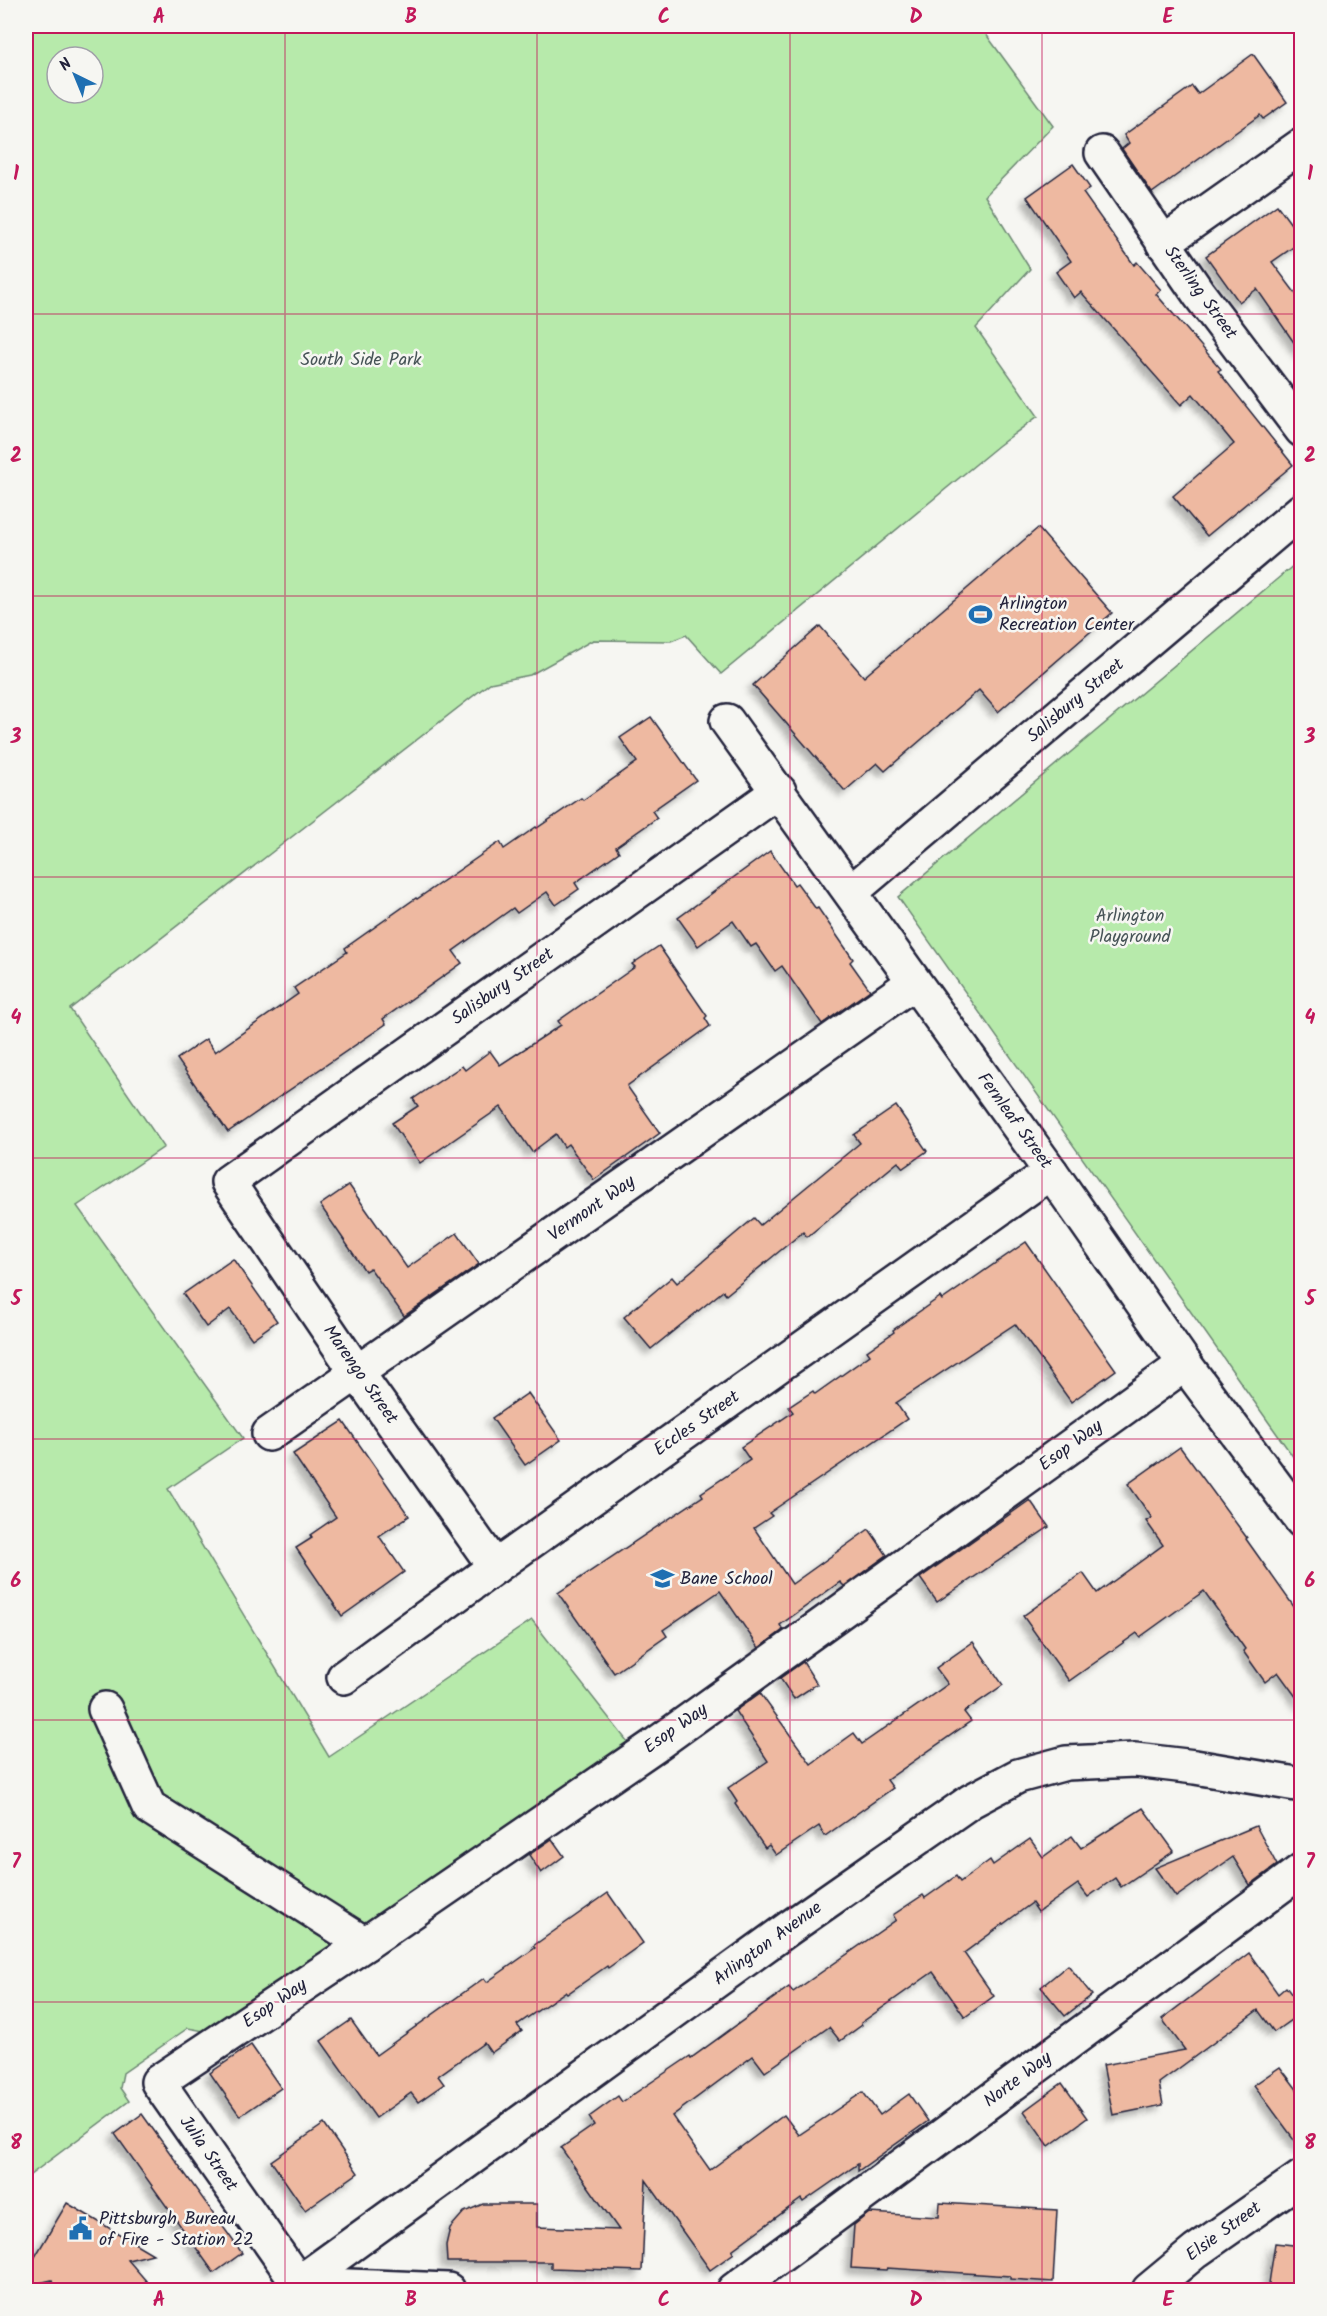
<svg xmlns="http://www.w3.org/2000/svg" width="1327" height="2316" font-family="Kalam,sans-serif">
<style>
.green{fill:#b7eaab;stroke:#6c8673;stroke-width:1.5;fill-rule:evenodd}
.building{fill:#eeb9a1;stroke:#22223b;stroke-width:1.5;filter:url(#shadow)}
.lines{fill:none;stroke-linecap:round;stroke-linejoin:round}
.minor-casing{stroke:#22223b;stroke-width:38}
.major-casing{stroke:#22223b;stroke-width:38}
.minor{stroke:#f6f6f2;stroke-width:33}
.major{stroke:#f6f6f2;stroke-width:33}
.grid{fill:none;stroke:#c2185b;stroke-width:1.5;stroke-opacity:0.55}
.labels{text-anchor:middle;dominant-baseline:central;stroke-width:5;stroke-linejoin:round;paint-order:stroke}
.street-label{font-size:18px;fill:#22223b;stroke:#f6f6f2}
.park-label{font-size:18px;fill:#475457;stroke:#f6f6f2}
.poi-label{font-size:18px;fill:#22223b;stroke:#f6f6f2;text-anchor:start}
.neatline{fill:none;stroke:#c2185b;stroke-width:2}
.grid-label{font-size:20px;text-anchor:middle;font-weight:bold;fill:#c2185b}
</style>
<defs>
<filter id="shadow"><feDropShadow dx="-5.5" dy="5.5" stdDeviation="3" flood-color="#0004"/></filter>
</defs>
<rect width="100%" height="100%" fill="#f6f6f2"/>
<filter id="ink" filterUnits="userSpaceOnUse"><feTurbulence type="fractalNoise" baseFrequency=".0167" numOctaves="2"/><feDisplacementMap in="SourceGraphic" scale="12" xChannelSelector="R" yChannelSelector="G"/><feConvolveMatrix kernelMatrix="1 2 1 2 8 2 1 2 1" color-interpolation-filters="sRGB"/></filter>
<g filter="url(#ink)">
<g class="green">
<path d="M26,26H980L1053,126L985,196L1030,269L976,328L1038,416L998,446L721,674L686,635L671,641L593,640L530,675L490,683L70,1009L164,1147L77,1206L243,1438L168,1489L329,1757L532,1620L631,1746L204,2031L188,2028L123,2073L120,2088L129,2101L26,2178ZM57,57H93V93H57Z"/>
<polygon points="1301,559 1301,1468 898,897"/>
</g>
<g class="building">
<polygon points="1253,54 1287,102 1263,119 1260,115 1152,193 1122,149 1129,143 1124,135 1192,86 1198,94"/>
<polygon points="1073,164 1090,188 1083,193 1134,265 1137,262 1161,290 1156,294 1221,369 1218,371 1293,465 1207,536 1173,496 1234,444 1193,394 1181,405 1081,292 1074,298 1056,272 1071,261 1027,197"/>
<polygon points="1277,205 1302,239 1302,241 1272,262 1302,302 1302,354 1257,289 1239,302 1206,256"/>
<polygon points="1038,528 1112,613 998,712 979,690 885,771 877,763 845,791 753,685 820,626 864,677"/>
<polygon points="651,717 696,780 652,811 657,818 616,847 619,852 575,883 579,889 556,905 547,892 517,913 513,908 453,951 462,963 383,1019 386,1024 228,1132 177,1059 206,1039 215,1052 298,994 294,988 347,952 345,948 416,898 417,899 500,842 504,849 536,827 537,828 581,798 583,800 637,762 620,738"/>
<polygon points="770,851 794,885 797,883 816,909 818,908 853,959 850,962 870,990 822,1024 782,966 775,971 756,944 751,947 733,921 698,946 678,918"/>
<polygon points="659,946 707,1016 705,1018 710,1026 627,1086 660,1133 594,1180 568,1144 564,1147 556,1134 532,1152 501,1107 420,1163 392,1123 418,1106 413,1099 462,1066 465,1070 490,1051 500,1065 561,1025 558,1021 635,967 632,964"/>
<polygon points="896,1106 927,1151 903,1168 898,1162 807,1237 803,1232 726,1295 723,1291 651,1349 624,1317 672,1277 677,1283 754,1218 760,1225 860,1143 854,1135"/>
<polygon points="349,1185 407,1268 457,1233 479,1264 404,1316 370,1268 365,1271 320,1205"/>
<polygon points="1026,1242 1116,1370 1071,1402 1015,1324 896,1403 907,1419 769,1513 772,1516 754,1528 792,1584 869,1529 887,1555 844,1586 840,1582 780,1625 783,1630 759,1648 720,1591 663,1630 667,1636 614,1673 558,1593 703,1496 701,1493 750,1460 741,1447 793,1412 789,1407 813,1391 815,1394 870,1355 867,1351 894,1332 893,1330 940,1297 942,1300"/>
<polygon points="233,1259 277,1321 252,1339 230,1309 206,1327 183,1294"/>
<polygon points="528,1393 561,1440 525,1465 492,1418"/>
<polygon points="343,1421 409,1516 379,1536 404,1572 342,1616 296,1548 312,1538 310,1535 336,1517 293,1454"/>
<polygon points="1180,1447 1247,1538 1246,1539 1302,1618 1302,1705 1278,1672 1265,1682 1243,1651 1245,1649 1204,1591 1140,1637 1137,1633 1069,1681 1023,1616 1083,1573 1097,1593 1163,1545 1146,1521 1152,1518 1128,1484"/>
<polygon points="1030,1500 1049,1527 937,1602 920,1578"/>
<polygon points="973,1642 1003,1685 964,1712 971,1721 887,1780 893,1788 825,1836 819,1826 776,1855 769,1845 765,1848 735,1804 737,1802 728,1788 768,1761 735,1711 760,1693 811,1764 854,1733 862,1744 948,1684 936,1668"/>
<polygon points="803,1662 817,1684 794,1699 780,1678"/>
<polygon points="1143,1808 1174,1851 1121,1887 1115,1878 1088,1897 1078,1884 1038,1912 1032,1903 964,1953 994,1996 965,2017 933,1972 861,2023 862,2025 840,2041 829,2027 765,2072 753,2056 672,2116 710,2170 784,2115 799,2135 863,2092 880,2115 909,2094 928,2121 858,2171 858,2164 803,2202 801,2199 732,2250 734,2253 710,2270 646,2180 642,2271 551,2268 551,2262 447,2262 446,2245 450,2228 464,2212 483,2204 537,2204 537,2227 619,2230 561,2148 594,2125 589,2117 618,2096 622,2102 690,2056 691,2058 789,1987 793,1992 896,1920 893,1915 923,1895 925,1898 956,1876 960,1882 990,1860 993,1865 1030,1839 1043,1857 1072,1836 1081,1848"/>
<polygon points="1256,1826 1277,1865 1250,1885 1233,1857 1176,1897 1155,1868"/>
<polygon points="552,1839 564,1856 541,1873 529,1855"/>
<polygon points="608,1893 643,1943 608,1968 607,1966 567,1994 565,1992 517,2025 522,2031 491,2053 484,2043 438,2076 444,2084 418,2102 411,2093 376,2118 321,2041 351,2020 376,2055 484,1978 487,1982 535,1948 533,1946"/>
<polygon points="1249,1953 1278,1994 1286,1987 1302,2008 1302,2012 1274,2032 1258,2010 1159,2083 1163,2105 1113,2115 1103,2065 1185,2050 1162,2019"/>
<polygon points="1068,1965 1092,1995 1065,2016 1041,1987"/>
<polygon points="251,2045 281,2088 240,2116 210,2073"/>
<polygon points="1280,2067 1302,2096 1302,2150 1254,2085"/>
<polygon points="1062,2083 1087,2118 1049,2146 1024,2111"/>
<polygon points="142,2114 242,2253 214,2273 115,2134"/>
<polygon points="324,2124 358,2173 305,2210 271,2161"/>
<polygon points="67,2203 153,2254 128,2260 148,2283 117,2290 54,2290 52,2280 26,2286 26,2272"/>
<polygon points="940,2203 1057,2210 1053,2282 1010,2279 1010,2276 887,2268 886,2270 851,2268 854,2225 869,2213 939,2217"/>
<polygon points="1275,2243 1302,2246 1302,2290 1268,2290"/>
</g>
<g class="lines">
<defs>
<g id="minor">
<polyline points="1102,153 1199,294 1302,430"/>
<polyline points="1163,243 1302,145"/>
<polyline points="727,721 1051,1172 1185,1364 1302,1521"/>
<polyline points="851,892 1302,510"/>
<polyline points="269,1434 913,983"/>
<polyline points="495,1567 358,1374 228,1182 779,791"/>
<polyline points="344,1677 495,1567 1051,1172"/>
<polyline points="105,1709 149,1807 365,1944"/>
<polyline points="299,2284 158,2082 365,1944 658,1743 1185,1364"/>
<polyline points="299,2284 448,2290"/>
<polyline points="289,2290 789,1928 971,1801 1018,1776 1066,1763 1135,1760 1195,1767 1302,1785"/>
<polyline points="734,2290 1302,1870"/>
<polyline points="1149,2290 1196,2251 1302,2177"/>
</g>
<polyline id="major" points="293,2290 299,2284"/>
</defs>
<use href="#minor" class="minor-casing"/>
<use href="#major" class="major-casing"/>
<use href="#minor" class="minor"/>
<use href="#major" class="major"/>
</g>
</g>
<path class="grid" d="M285,26V2290M537,26V2290M790,26V2290M1042,26V2290M26,314H1302M26,596H1302M26,877H1302M26,1158H1302M26,1439H1302M26,1720H1302M26,2002H1302"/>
<defs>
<symbol id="stadium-bare" viewBox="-9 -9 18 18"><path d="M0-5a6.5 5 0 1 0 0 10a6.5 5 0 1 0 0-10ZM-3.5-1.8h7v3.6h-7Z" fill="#1f6fb2" stroke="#f6f6f2" stroke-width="2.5" paint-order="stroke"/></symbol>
<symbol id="school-bare" viewBox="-9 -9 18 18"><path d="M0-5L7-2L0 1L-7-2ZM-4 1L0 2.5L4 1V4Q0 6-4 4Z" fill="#1f6fb2" stroke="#f6f6f2" stroke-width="2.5" paint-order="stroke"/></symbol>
<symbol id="civic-bare" viewBox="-9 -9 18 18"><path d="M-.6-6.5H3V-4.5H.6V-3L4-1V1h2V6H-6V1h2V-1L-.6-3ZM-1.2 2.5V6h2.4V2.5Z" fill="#1f6fb2" stroke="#f6f6f2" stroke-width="2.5" paint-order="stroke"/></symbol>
</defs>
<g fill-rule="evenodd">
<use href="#stadium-bare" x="964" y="598" width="33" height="33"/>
<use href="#school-bare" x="646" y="1562" width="33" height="33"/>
<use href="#civic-bare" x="64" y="2212" width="33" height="33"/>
</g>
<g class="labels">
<g class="street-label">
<text transform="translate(1200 293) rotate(54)">Sterling Street</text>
<text transform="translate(1076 701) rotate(-40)">Salisbury Street</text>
<text transform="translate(503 987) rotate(-35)">Salisbury Street</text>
<text transform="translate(1014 1121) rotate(54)">Fernleaf Street</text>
<text transform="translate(592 1209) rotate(-35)">Vermont Way</text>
<text transform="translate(360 1375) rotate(55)">Marengo Street</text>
<text transform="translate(697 1424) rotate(-35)">Eccles Street</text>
<text transform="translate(1071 1446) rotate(-36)">Esop Way</text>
<text transform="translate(676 1729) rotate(-35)">Esop Way</text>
<text transform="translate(768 1944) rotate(-36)">Arlington Avenue</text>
<text transform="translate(275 2004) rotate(-34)">Esop Way</text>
<text transform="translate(1018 2080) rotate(-37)">Norte Way</text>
<text transform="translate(208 2154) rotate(55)">Julia Street</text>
<text transform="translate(1224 2232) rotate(-36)">Elsie Street</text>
</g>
<g class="park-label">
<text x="361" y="360">South Side Park</text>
<text x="1130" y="916">Arlington<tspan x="1130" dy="21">Playground</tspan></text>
</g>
<g class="poi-label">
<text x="999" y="604">Arlington<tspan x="999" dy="21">Recreation Center</tspan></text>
<text x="680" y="1579">Bane School</text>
<text x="99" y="2219">Pittsburgh Bureau<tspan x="99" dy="21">of Fire - Station 22</tspan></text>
</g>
</g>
<rect width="1327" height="2316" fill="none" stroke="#f6f6f2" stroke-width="66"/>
<g transform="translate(75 75) rotate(317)"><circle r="28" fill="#f6f6f2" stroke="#a1a1a9" stroke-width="1.5"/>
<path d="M0-4.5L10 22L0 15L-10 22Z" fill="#1f6fb2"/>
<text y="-9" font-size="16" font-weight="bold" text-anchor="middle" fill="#22223b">N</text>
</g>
<rect x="33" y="33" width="1261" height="2250" class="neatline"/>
<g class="grid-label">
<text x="159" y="23">A</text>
<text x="411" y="23">B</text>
<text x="664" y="23">C</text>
<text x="916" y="23">D</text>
<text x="1168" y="23">E</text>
<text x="16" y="180">1</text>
<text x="1310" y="180">1</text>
<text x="16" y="462">2</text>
<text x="1310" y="462">2</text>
<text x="16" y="743">3</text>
<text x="1310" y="743">3</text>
<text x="16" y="1024">4</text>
<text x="1310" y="1024">4</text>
<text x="16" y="1305">5</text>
<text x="1310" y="1305">5</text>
<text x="16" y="1587">6</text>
<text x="1310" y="1587">6</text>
<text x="16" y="1868">7</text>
<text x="1310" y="1868">7</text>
<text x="16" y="2149">8</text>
<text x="1310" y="2149">8</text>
<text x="159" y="2306">A</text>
<text x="411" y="2306">B</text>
<text x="664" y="2306">C</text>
<text x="916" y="2306">D</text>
<text x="1168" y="2306">E</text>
</g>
</svg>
